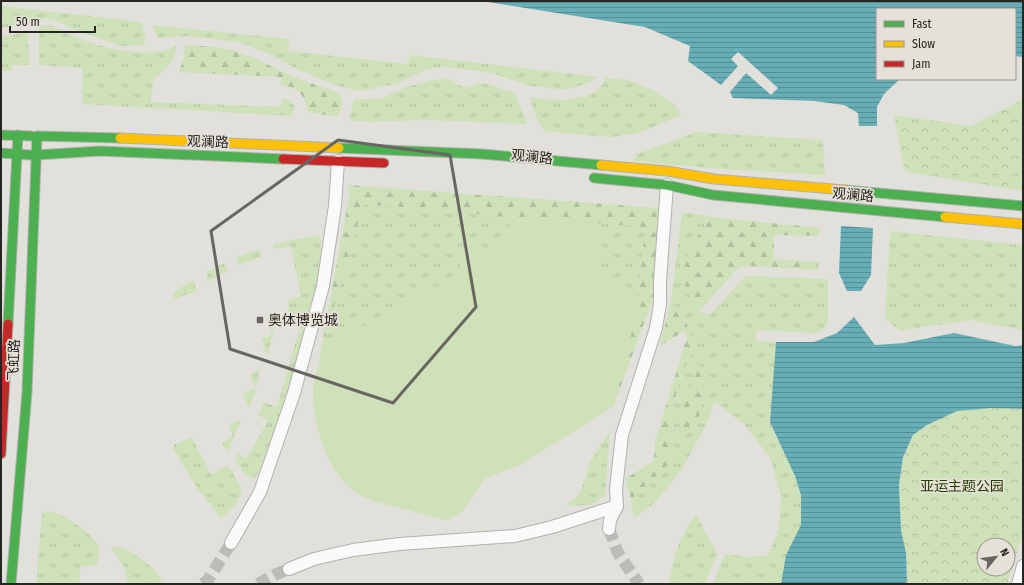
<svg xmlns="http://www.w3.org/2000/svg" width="1024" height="585" font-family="'Fira Sans Condensed','Noto Sans SC',sans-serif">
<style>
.grass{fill:url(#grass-tufts)}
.forest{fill:url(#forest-firs)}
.park{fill:url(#park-crowns);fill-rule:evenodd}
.garden{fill:#cee1b9}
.water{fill:url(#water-rules)}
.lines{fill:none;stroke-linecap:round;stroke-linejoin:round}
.street-tunnel{stroke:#bcbbb6;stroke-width:12;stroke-dasharray:12 6;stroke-linecap:butt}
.street-casing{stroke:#b1b0ac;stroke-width:14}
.fast-casing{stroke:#b1b0ac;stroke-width:11}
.slow-casing{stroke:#b1b0ac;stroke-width:11}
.jam-casing{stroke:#b1b0ac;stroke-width:11}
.street{stroke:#fbfafa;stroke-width:12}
.fast{stroke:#4caf50;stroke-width:9}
.slow{stroke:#ffc107;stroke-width:9}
.jam{stroke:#c62828;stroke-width:9}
.marked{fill:none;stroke:#686662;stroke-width:3;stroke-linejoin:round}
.poi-dot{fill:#686662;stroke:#e5e1d8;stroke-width:1.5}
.labels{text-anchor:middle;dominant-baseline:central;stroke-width:3.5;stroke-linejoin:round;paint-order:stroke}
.street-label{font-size:14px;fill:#262521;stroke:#e5e1d8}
.poi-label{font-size:14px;fill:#262521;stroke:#e5e1d8;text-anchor:start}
.park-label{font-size:14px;fill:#233d02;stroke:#e5e1d8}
</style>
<defs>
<pattern id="grass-tufts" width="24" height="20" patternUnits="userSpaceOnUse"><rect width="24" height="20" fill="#cee1b9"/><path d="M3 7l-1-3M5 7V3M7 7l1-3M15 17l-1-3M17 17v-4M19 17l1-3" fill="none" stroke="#b1c19f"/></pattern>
<pattern id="forest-firs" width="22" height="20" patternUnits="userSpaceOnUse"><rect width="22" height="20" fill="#cee1b9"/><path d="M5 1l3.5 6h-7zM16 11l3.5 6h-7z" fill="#b1c19f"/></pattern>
<pattern id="park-crowns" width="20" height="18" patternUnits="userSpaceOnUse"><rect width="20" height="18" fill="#cee1b9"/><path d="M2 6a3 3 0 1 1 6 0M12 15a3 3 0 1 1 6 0" fill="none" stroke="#b1c19f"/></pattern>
<pattern id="water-rules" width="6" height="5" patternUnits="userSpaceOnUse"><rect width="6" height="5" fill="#67aeb7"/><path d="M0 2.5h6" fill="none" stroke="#558d94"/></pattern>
</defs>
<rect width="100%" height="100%" fill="#e2e0db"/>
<g class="grass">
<polygon points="1,6 142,22 146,41 142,45 121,46 70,28 60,22 47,18 1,28"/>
<path d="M47,25C58,26 68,34 78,38C99,47 134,55 157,52C164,51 171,48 177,45C176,61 165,71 153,79L151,102L281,107L282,98L290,100L295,107L292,116L82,104V68L39,65V27Z"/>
<polygon points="152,25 289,39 288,51 408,64 409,55 598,77 588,83 566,90 531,86 492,73 444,67 425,70 399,83 367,90 354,90 335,85 299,70 265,52 238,42 189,36 158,38"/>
<polygon points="28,32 29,65 13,65 11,71 1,71 1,37"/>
<path d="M606,78C615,79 626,79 634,82C650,88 674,100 682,115L635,134L609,137L544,131C539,124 530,105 531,97L551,100H564L587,96L597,91Z"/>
<polygon points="448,79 458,85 468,88 476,84 483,83 515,93 527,124 424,120 373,122 349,121 354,99 381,99 403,88 432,80"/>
<polygon points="696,132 823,140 825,175 722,169 634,161 637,154"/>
<polygon points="364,204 509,217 511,238 459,259 463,272 321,350"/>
<path d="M682,212L712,217L689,248L686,289L699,311L709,315L746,276L828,279V324L820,332L812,333L756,330L755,341L776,342L770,422L795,476L801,495V525L786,555L781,584H713L725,554L747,557L768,556L779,528L781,498L771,459L744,424L715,401L706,426L681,470L656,502L634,518L631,500L671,462C678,446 671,432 672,415C675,392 686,366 694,343L684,317L671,301Z"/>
<polygon points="600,223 635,226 645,228 638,304 599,269"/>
<polygon points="890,231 1023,245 1023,330 970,320 900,331 885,318"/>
<polygon points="318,235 321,240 321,251 316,286 289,390 259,473 252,479 245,475 235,460 237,453 246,459 268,421 259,415 264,402 277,407 300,327 289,323 288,300 301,296 291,246 274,249 273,244"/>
<polygon points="259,249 261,257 238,265 236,257"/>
<polygon points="224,263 228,271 208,282 206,272"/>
<polygon points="193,280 197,291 175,299 172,293"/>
<polygon points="278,313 267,357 261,339 272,335 266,319"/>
<polygon points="260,369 255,393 249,407 243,394 255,388 250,374"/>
<polygon points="242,419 227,452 222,443 233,436 229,425"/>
<path d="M610,430L605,495L592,505L566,506C586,490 582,484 590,463C595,452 604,441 610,430Z"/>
<polygon points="192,437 211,475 228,465 241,487 242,492 236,504 221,518 197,488 173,448 175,444"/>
<polygon points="49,511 66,517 88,533 98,544 99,553 97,566 81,566 79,584 36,584 42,513"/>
<path d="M696,515L717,553L705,584H669C672,562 681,532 696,515Z"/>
<polygon points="111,547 120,547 137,556 155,570 163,584 127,584 124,567"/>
</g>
<g class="forest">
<path d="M185,45C197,46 210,46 222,48C252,53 279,73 308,82C315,85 334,89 339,94C345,102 341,110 337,117L308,112C304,94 299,88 280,85L282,77L179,72L184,58Z"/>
<polygon points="347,185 659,208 659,226 653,299 614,404 638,304 645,228 635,226 509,217 364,204 321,350 350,191"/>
<polygon points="712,217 821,228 818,236 774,235 774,259 819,262 817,270 749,266 738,268 699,311 686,289 683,273 689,248"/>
<path d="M671,301L684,317L694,343C686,366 675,391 672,415C671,432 678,446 671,462L631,500L625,479L654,461L655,442L687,337L684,331L660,346Z"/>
<polygon points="698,365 702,369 704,392 702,404 699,416 689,428 680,430 679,417 694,370"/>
</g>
<g class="park">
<polygon points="1023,99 1023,191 905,172 894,115 971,126"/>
<path d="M992,408L1023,409V534L1007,584H906L907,581L906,553L901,530L899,485L903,457L913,435L927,425L957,411ZM984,545H1008V569H984Z"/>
</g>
<path class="garden" d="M509,217L600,223L599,269L638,304L614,406L522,464L484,479L462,512L448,520L440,519C425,515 409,510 393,506C383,504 373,502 364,497C328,481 309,419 314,382C315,371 321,361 321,350L463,272L459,259L511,238Z"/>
<g class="water">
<polygon points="482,1 1023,1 1023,57 1015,56 1015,9 877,9 877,79 900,79 884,94 877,107 877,126 859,126 858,113 844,105 814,101 733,98 730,92 746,73 771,95 778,88 738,52 731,59 738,66 721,85 688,61 690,46 645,27"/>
<polygon points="841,226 873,228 871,275 861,291 847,291 839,273"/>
<polygon points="854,317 875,345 904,343 954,333 1015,346 1023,345 1023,409 992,408 957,411 927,425 913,435 903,457 899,485 901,530 906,553 907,581 906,584 781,584 786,555 801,525 801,495 795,476 770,422 776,342 814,342 837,333"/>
</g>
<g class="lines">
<g class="street-tunnel">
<polyline points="609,529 618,553 639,584"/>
<polyline points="203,584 208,580 231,543"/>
<polyline points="258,584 274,575 289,569"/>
</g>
<defs>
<g id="street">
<polyline points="609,529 610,520 617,506 616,489 622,435 656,328 660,304 660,281 667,185"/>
<polyline points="231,543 260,492 294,393 323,286 335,206 338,161"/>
<polyline points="289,569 314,559 353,550 400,544 515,536 552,527 617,506"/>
<polyline points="1018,584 1023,566"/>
</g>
<g id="fast">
<polyline points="1,135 31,136"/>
<polyline points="339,148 482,154 601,165"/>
<polyline points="1,153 31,155"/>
<polyline points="36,155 100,151 283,159"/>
<polyline points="594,178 667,185 713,195 945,217"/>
<polyline points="845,190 1023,206"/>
<polyline points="8,324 18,135"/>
<polyline points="11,584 27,392 37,136 120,138"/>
</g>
<g id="slow">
<polyline points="120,138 339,148"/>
<polyline points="601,165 667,171 714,179 845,190"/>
<polyline points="945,217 1023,224"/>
</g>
<g id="jam">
<polyline points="283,159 384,163"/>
<polyline points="1,454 8,324"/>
</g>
</defs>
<use href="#street" class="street-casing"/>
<use href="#fast" class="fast-casing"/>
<use href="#slow" class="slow-casing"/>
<use href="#jam" class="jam-casing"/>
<use href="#street" class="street"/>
<use href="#fast" class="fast"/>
<use href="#slow" class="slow"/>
<use href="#jam" class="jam"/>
</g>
<path class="marked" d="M338,140L450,155L476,307L393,403L230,349L211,231Z"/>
<rect class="poi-dot" x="256" y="316" width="8" height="8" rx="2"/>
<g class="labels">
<g class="street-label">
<text transform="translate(208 142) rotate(2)">观澜路</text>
<text transform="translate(532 157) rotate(6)">观澜路</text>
<text transform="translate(853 195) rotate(5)">观澜路</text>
<text transform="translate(14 360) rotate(-88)">飞虹路</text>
</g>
<g class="poi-label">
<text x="268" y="320">奥体博览城</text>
</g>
<g class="park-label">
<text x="962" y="486">亚运主题公园</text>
</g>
</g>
<rect width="1024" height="585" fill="none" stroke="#262521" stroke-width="4"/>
<rect x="876" y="8" width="140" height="72" fill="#e5e1d8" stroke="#99968f"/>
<rect x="884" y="21" width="20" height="6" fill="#4caf50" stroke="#99968f"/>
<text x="912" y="28" font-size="12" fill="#262521">Fast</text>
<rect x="884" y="41" width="20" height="6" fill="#ffc107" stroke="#99968f"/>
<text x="912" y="48" font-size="12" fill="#262521">Slow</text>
<rect x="884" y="61" width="20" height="6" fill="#c62828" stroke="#99968f"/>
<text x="912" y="68" font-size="12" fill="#262521">Jam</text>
<g transform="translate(996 557) rotate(61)"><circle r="19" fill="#e5e1d8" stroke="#99968f"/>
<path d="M0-3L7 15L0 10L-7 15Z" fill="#686662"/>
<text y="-6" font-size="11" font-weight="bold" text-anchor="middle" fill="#262521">N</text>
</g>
<path d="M10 26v6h85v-6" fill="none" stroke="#262521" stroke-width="2"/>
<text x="16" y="26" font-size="12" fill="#262521" stroke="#e5e1d8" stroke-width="3" paint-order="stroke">50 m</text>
</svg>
